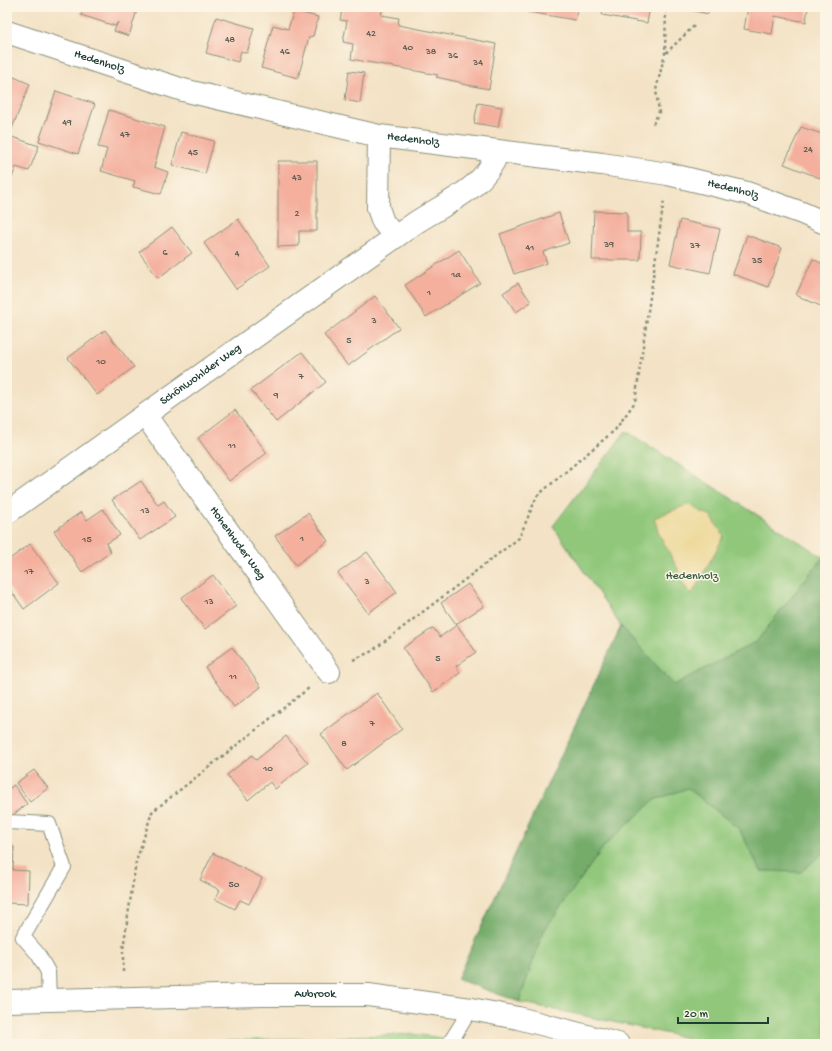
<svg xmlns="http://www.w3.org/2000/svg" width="832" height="1051" font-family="'Gochi Hand',sans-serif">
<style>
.green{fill:#90c77a;stroke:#588257}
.forest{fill:#74ac6a;stroke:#4a744f}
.sand{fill:#eeda9e;stroke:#868c69}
.building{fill:#f4af9d}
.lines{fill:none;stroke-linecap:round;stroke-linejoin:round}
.lane-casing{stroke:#89907c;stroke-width:16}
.street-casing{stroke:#89907c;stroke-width:24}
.path{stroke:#89907c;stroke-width:2.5;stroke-dasharray:3 3;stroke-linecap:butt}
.lane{stroke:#fff;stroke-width:14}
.street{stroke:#fff;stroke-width:22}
.labels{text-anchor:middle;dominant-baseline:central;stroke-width:3;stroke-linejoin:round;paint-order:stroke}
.number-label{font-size:10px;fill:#545a4e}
.street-label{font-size:12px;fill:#1f3d34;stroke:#fcf5e5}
.park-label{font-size:12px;fill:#3b6046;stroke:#fcf5e5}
</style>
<rect width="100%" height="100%" fill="#fcf5e5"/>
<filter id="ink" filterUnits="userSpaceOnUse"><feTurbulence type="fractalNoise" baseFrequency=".025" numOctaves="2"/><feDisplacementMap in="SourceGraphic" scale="8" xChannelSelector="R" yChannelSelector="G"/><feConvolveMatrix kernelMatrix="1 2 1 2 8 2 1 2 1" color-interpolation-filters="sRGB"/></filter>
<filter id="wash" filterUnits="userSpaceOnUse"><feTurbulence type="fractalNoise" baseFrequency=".012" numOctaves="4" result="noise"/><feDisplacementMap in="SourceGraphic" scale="16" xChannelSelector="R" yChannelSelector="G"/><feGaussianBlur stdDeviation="0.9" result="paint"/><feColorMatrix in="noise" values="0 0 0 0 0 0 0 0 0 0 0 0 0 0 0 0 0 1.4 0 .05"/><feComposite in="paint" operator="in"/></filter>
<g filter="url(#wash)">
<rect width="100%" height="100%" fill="#f3e2c5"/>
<g class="green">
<polygon points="626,431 823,557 757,641 674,686 621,626 553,526"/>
<polygon points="688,788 739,829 761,871 801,872 825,851 825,1044 716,1044 519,1002 543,932 604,846 654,800"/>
<polygon points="413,1034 457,1040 471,1044 146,1044"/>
</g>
<polygon class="forest" points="823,557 825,559 825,851 801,872 761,871 739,829 688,788 654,800 604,846 543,932 519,1002 457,979 621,626 674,685 757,641"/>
<polygon class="sand" points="689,504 699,511 710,515 724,536 691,596 679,576 678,569 659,534 654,518"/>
<g id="blocks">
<g class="building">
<polygon points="84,7 138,7 129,36 114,31 118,22 115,26 81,15"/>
<polygon points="343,7 383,7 381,15 399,18 398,25 496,44 489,89 462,84 459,82 436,77 438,75 351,59 353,44 343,42 347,21 340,20"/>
<polygon points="524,7 578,7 575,20 523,11"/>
<polygon points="604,7 650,7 647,23 602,15"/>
<polygon points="677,7 709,7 708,14"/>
<polygon points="748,7 808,7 806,22 775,16 772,34 744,29"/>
<polygon points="294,11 318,17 313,36 309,37 298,78 261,68 273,25 288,29"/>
<polygon points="216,17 254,28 247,53 241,51 238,62 206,53"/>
<polygon points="349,71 364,73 360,103 345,100"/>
<polygon points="7,74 30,84 8,138 7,137"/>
<polygon points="56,91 95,104 78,154 39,141"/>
<polygon points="478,103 502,107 498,127 474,123"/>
<polygon points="109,110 165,127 154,167 168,172 161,194 133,187 135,181 101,171 107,149 98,147"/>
<polygon points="801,127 825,135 825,164 820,178 784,164"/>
<polygon points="181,132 214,141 205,174 172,165"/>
<polygon points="12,137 39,146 29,171 16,167 12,178 7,177 7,150"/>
<polygon points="278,161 317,161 317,231 299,231 299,246 278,247"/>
<polygon points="594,211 627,212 627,232 641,232 640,260 592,260"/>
<polygon points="559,213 569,243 543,252 547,263 514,274 500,234"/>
<polygon points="238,219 270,266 236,289 204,243"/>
<polygon points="680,220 720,229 710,273 670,264"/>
<polygon points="172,227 192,253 158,278 139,252"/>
<polygon points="747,235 782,248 768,287 733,274"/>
<polygon points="459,250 480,283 426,317 405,285"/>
<polygon points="813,259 825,265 825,308 796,295"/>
<polygon points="518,283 531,302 516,312 503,293"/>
<polygon points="375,296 399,328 348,366 324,335"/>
<polygon points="105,330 134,367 97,395 68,358"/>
<polygon points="302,352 326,382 276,422 251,390"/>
<polygon points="235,410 267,453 229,481 198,438"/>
<polygon points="141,481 158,505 164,501 175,517 140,540 112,500"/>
<polygon points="103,509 120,535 106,544 111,552 82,572 54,531 81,512 87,520"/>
<polygon points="308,513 328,541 296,565 275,536"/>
<polygon points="30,544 59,583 24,609 7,585 7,561"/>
<polygon points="367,552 397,592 368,613 338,573"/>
<polygon points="213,575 236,606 205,629 181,598"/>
<polygon points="468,584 484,606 456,624 441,603"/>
<polygon points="457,625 476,652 456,666 460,673 433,692 403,648 433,628 440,637"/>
<polygon points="232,647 261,687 234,707 205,667"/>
<polygon points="377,693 402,729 347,770 321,734"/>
<polygon points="286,736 308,763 275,789 270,782 248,800 227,775 252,755 256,760"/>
<polygon points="34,770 48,788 30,802 16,783"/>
<polygon points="14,785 27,804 9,818 7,815 7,790"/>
<polygon points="7,847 14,847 13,870 29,871 28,904 7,903"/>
<polygon points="213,853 262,878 249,904 240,900 235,909 215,899 220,890 200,880"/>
</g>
</g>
</g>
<g filter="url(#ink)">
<use href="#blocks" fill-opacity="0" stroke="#89907c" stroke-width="1"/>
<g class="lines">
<defs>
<g id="lane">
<polyline points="7,822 49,824 64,867 23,937 38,954 48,972 49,1000"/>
<polyline points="449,1044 471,1009"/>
</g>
<g id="street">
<path id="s1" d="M7,32L183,90L379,136L602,164L668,174L747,193L802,213L825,223"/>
<polyline points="379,136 378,208 383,222 395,237"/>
<path id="s2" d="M145,415L329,672"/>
<path id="s3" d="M7,513L415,223C447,202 484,189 498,152"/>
<path id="s4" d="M7,1001L263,995H368L471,1009L518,1018L618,1044"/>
</g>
</defs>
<use href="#lane" class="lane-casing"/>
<use href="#street" class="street-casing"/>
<g class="path">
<polyline points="666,53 695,25"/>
<polyline points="653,124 659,112 656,90 665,53 666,7"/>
<polyline points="353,660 372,651 519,538 537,496 615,430 635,402 664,200"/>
<polyline points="123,972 123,949 136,862 152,812 309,688"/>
</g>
<use href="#lane" class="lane"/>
<use href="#street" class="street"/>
</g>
</g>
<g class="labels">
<g class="number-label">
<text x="371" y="34">42</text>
<text x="230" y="40">48</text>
<text x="408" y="48">40</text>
<text x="285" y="52">46</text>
<text x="431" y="52">38</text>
<text x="453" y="56">36</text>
<text x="478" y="63">34</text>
<text x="67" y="123">49</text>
<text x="125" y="135">47</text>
<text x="808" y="150">24</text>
<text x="193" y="153">45</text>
<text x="297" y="178">43</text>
<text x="297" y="214">2</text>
<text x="609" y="245">39</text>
<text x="695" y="246">37</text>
<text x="530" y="248">41</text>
<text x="165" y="253">6</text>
<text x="237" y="254">4</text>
<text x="757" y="261">35</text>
<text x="456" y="275">1a</text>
<text x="429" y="293">1</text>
<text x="374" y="321">3</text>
<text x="349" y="341">5</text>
<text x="101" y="362">10</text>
<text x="301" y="377">7</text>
<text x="276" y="396">9</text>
<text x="232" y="446">11</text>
<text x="145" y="511">13</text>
<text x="302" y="539">1</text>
<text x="87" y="540">15</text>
<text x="29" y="572">17</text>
<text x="367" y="582">3</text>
<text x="209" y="602">13</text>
<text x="438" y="659">5</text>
<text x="233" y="677">11</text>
<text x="372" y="724">7</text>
<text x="344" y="744">8</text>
<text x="268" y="769">10</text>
<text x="234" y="885">50</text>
</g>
<g class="street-label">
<text stroke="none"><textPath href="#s1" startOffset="97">Hedenholz</textPath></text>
<text stroke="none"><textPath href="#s1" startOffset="421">Hedenholz</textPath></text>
<text stroke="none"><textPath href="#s1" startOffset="745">Hedenholz</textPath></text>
<text stroke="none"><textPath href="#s3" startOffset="238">Schönwohlder Weg</textPath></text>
<text stroke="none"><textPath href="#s2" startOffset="158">Hohenhuder Weg</textPath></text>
<text stroke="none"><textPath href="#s4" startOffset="308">Aubrook</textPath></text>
</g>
<g class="park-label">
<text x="692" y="577">Hedenholz</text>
</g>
</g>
<rect width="832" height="1051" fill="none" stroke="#fcf5e5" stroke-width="24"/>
<path d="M678 1017v6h90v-6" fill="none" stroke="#1f3d34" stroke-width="2"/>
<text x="684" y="1017" font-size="12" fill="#1f3d34" stroke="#fcf5e5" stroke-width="3" paint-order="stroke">20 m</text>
</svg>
